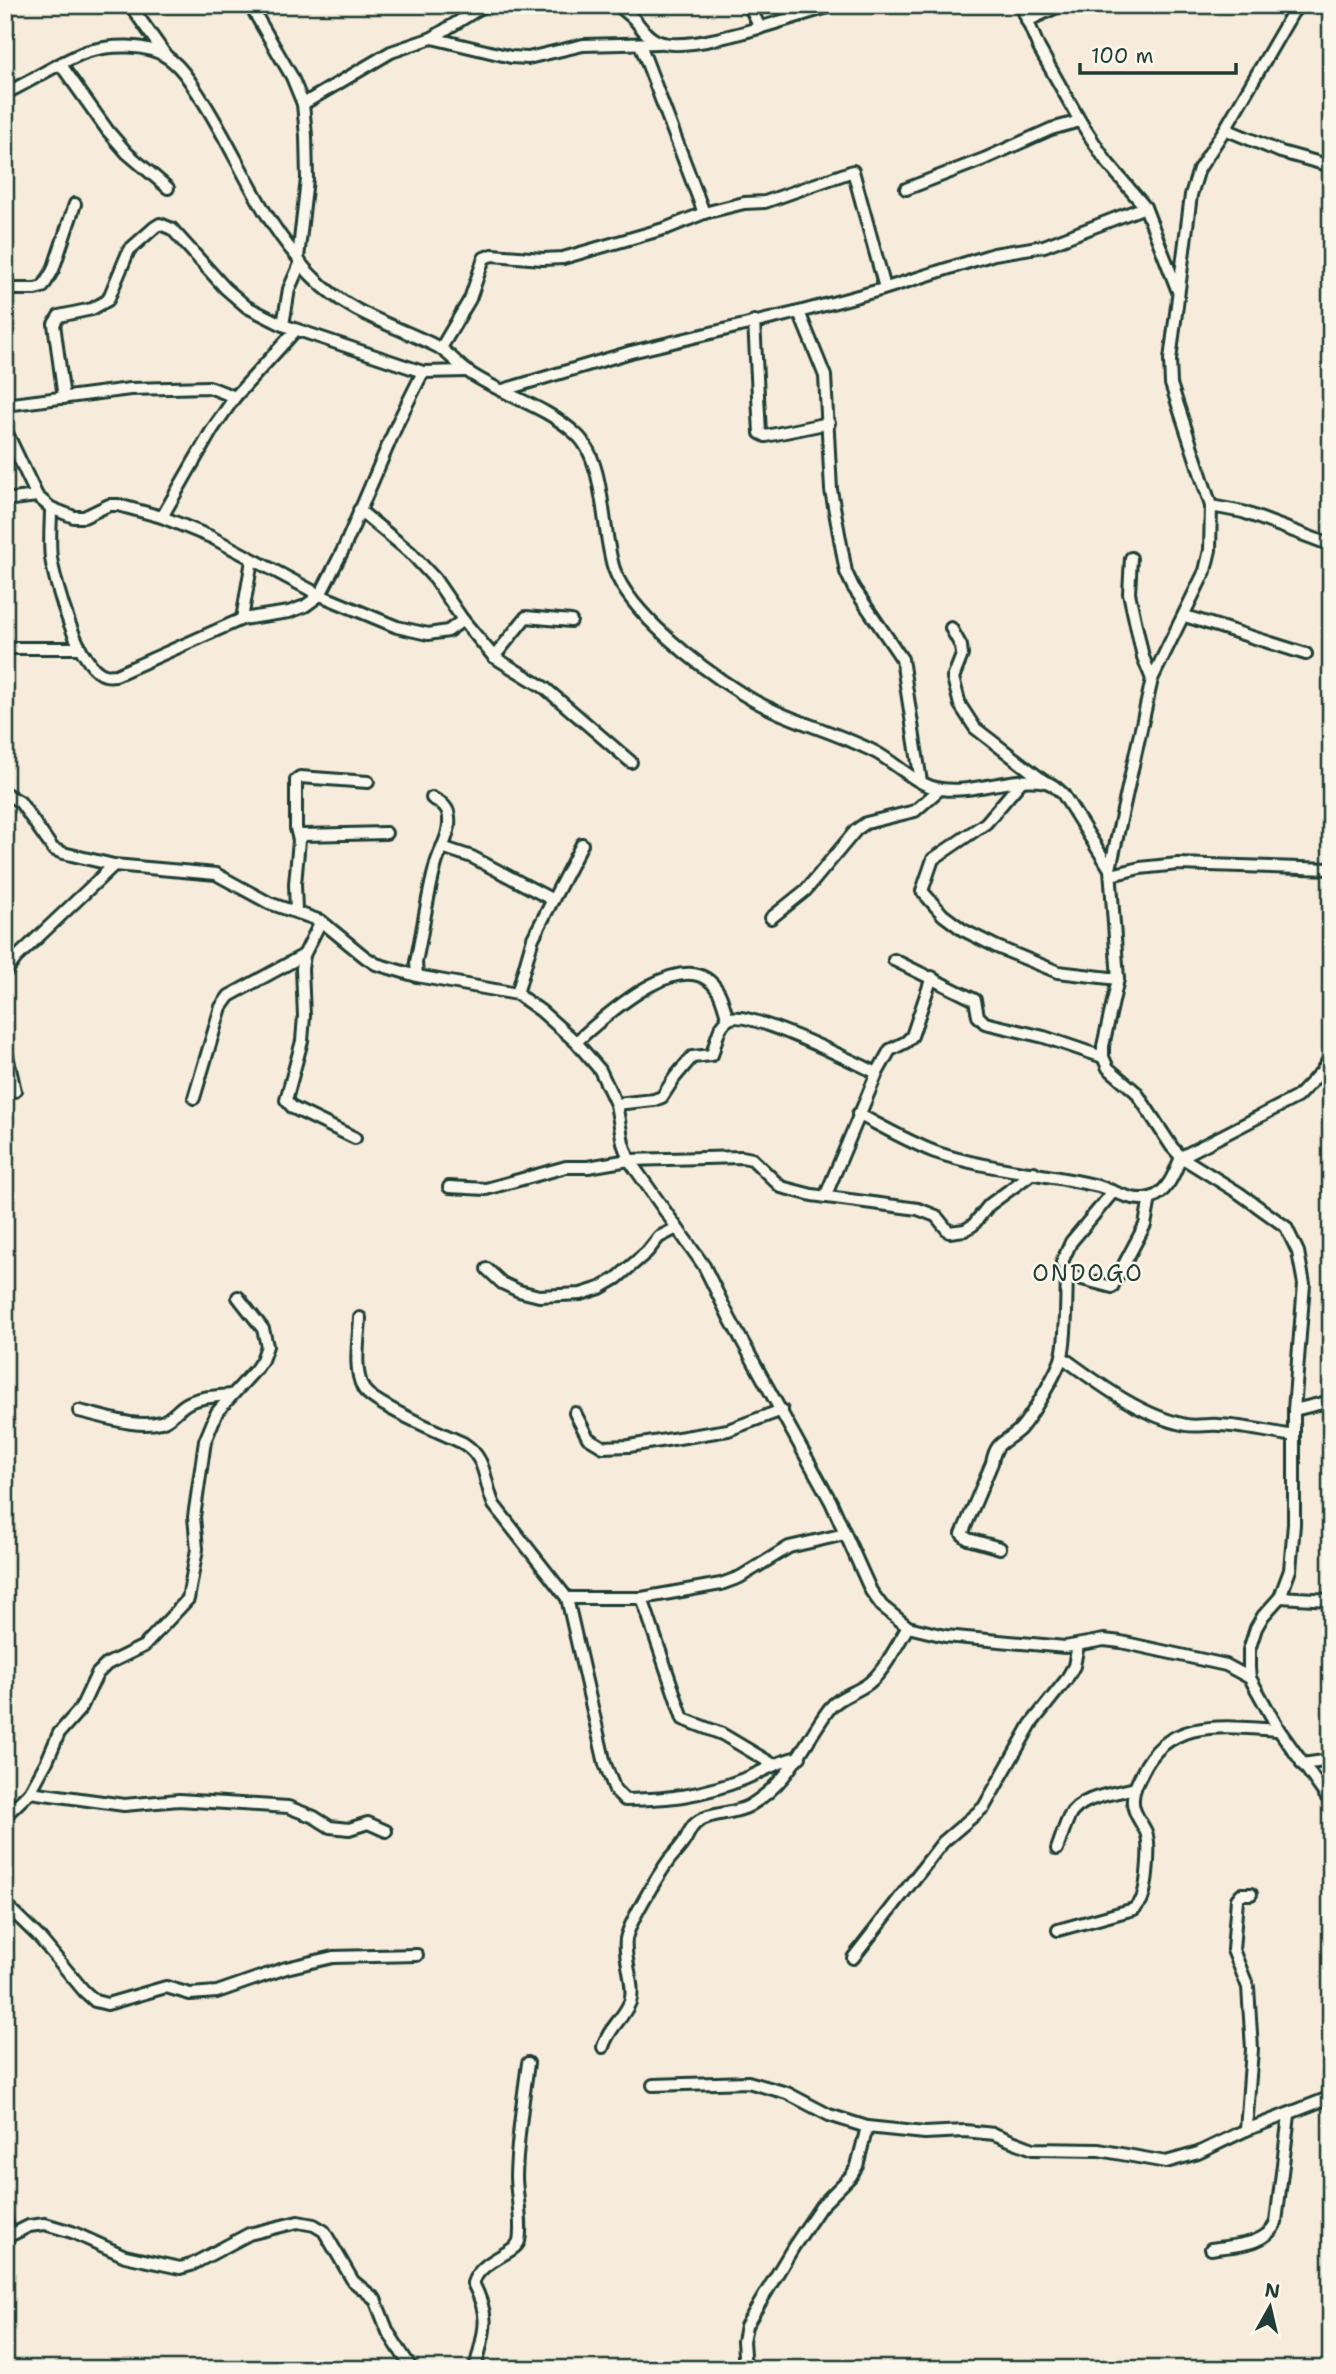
<svg xmlns="http://www.w3.org/2000/svg" width="1336" height="2374" font-family="'Shantell Sans',sans-serif">
<style>
.lines{fill:none;stroke-linecap:round;stroke-linejoin:round}
.street-casing{stroke:#1f3d34;stroke-width:16}
.street{stroke:#fbf7ec;stroke-width:10}
.labels{text-anchor:middle;dominant-baseline:central;stroke-width:5;stroke-linejoin:round;paint-order:stroke}
.quarter-label{font-size:23px;letter-spacing:2px;fill:#1f3d34;stroke:#fbf7ec}
</style>
<rect width="100%" height="100%" fill="#f7ecdb"/>
<filter id="ink" filterUnits="userSpaceOnUse"><feTurbulence type="fractalNoise" baseFrequency=".0143" numOctaves="2"/><feDisplacementMap in="SourceGraphic" scale="14" xChannelSelector="R" yChannelSelector="G"/><feConvolveMatrix kernelMatrix="1 2 1 2 8 2 1 2 1" color-interpolation-filters="sRGB"/></filter>
<g filter="url(#ink)">
<g class="lines">
<defs>
<g id="street">
<polyline points="130,5 167,57"/>
<path d="M250,5L292,77L303,104L306,136L307,179L298,258C301,266 308,272 314,278C349,314 395,325 438,347C449,353 457,364 467,371C501,395 545,405 576,434C606,461 601,530 614,569C630,614 701,668 741,693C783,720 833,730 877,753C897,764 917,786 941,789C975,794 1012,775 1046,782C1053,784 1058,789 1063,794L1110,869"/>
<path d="M618,5C623,10 629,14 634,19C642,28 646,36 657,41C690,56 798,14 836,5"/>
<polyline points="749,5 760,28"/>
<polyline points="1021,5 1039,48 1080,121 1106,161 1145,207 1177,289"/>
<polyline points="1275,5 1294,11"/>
<polyline points="1297,5 1225,129 1199,169 1191,195 1170,360 1171,384 1211,506 1210,550 1205,571 1152,679 1110,869 1118,979 1103,1046 1103,1057 1108,1068 1136,1092 1172,1147 1181,1157 1239,1193 1286,1227 1298,1252 1304,1284 1294,1410 1294,1524 1290,1570 1280,1597 1263,1616 1256,1628 1249,1650 1249,1668 1250,1678 1279,1730 1331,1803"/>
<polyline points="1027,21 1061,5"/>
<polyline points="432,38 511,57 528,58 583,45 659,43"/>
<polyline points="640,44 704,213"/>
<polyline points="61,65 108,131 127,153 168,188"/>
<path d="M5,92L12,90C33,80 68,57 89,51C111,45 146,43 167,57C182,67 191,83 201,98C234,148 258,213 298,258"/>
<polyline points="303,104 391,52 432,38 485,5"/>
<polyline points="1225,129 1281,152 1331,166"/>
<polyline points="906,189 984,159 1051,129 1080,121"/>
<polyline points="5,289 35,289 43,287 53,270 75,204"/>
<polyline points="799,312 825,376 831,490 846,572 853,587 902,659 921,782"/>
<polyline points="754,321 760,433 766,436 829,423"/>
<polyline points="283,325 289,289 300,264"/>
<polyline points="441,348 470,299 484,258 492,255 543,259 563,258 667,228 704,213 744,203 765,202 853,171 885,288"/>
<polyline points="503,390 631,352 799,312 880,290 994,254 1044,246 1145,207"/>
<polyline points="64,398 54,324 59,316 92,309 108,300 129,250 155,227 160,224 172,229 225,288 247,307 283,325 423,372 467,371"/>
<polyline points="5,405 130,389 209,387 235,397"/>
<path d="M5,429L37,496L51,508C51,524 49,542 51,558C55,583 78,668 105,675C108,676 112,675 116,675L242,619L289,612L305,606L320,595L344,548L398,422L423,372"/>
<polyline points="5,500 37,496"/>
<polyline points="1211,506 1243,512 1331,545"/>
<polyline points="51,508 74,517 84,517 109,505 118,505 162,517 211,537 320,595 397,627 428,634 448,631 463,620"/>
<polyline points="359,510 411,553 435,579 463,620 494,657 545,688 631,762"/>
<polyline points="162,517 212,430 235,397 296,330"/>
<polyline points="1131,558 1129,593 1143,657 1152,679"/>
<polyline points="1185,616 1306,654"/>
<polyline points="242,619 252,560"/>
<polyline points="951,628 961,646 962,655 953,678 960,705 975,728 1045,782"/>
<polyline points="5,648 80,648"/>
<polyline points="494,657 526,617 571,621"/>
<polyline points="1020,783 986,823 933,859 922,891 943,915 963,930 997,947 1058,972 1118,979"/>
<polyline points="5,793 20,802 53,849 63,853 114,865 216,874 269,903 321,921 365,957 376,964 417,976 517,994 541,1011 576,1042 600,1070 616,1104 623,1143 629,1160 704,1266 730,1319 831,1502 871,1591 882,1606 908,1627 945,1636 1065,1647 1104,1640 1121,1642 1226,1665 1250,1678"/>
<polyline points="299,840 296,828 296,780 300,777 368,782"/>
<polyline points="442,847 472,857 553,900"/>
<polyline points="1111,875 1140,868 1178,864 1331,869"/>
<polyline points="296,911 295,884 299,840 303,835 386,833"/>
<polyline points="771,918 806,890 856,830 866,823 915,811 940,789"/>
<polyline points="321,921 304,955 302,969 304,1016 302,1041 286,1100 293,1108 355,1138"/>
<polyline points="894,960 975,1000 978,1016 985,1023 1044,1037 1103,1057"/>
<polyline points="5,973 16,958 114,865"/>
<path d="M417,976L416,962C423,930 427,896 436,864C440,849 451,834 449,817C448,806 441,803 432,798"/>
<polyline points="517,994 533,938 582,844"/>
<path d="M576,1042C603,1018 689,937 719,993C723,1001 725,1011 728,1019"/>
<polyline points="5,1046 15,1091"/>
<polyline points="194,1098 221,1007 229,996 304,955"/>
<path d="M616,1104L654,1100L662,1097L675,1077L692,1057L712,1055C716,1043 718,1023 731,1018C750,1011 854,1062 877,1073"/>
<path d="M858,1114C883,1127 909,1142 935,1152C987,1170 1045,1173 1098,1186C1113,1190 1133,1203 1150,1198C1167,1194 1175,1172 1181,1157L1297,1097L1321,1072L1331,1056"/>
<polyline points="449,1187 486,1189 566,1167 588,1167 629,1160 742,1157 752,1159 781,1187 812,1195 918,1209 936,1216 949,1232 965,1230 973,1225 989,1205 1034,1172"/>
<polyline points="825,1197 877,1073 890,1050 906,1042 912,1036 932,977"/>
<polyline points="487,1269 502,1283 519,1291 539,1296 581,1294 600,1288 617,1278 647,1252 659,1237 677,1228"/>
<polyline points="1067,1275 1112,1287 1145,1225 1150,1198"/>
<path d="M360,1318C359,1339 353,1369 363,1388C371,1404 444,1434 463,1443C488,1459 483,1480 494,1505L567,1598H642L721,1584L740,1577L789,1547L845,1534"/>
<path d="M1062,1357C1099,1384 1141,1416 1186,1425C1197,1427 1208,1424 1219,1425C1244,1426 1269,1432 1294,1436"/>
<polyline points="1294,1410 1331,1401"/>
<path d="M79,1411C103,1416 136,1429 161,1422C172,1419 178,1408 188,1403C200,1397 217,1396 231,1395"/>
<polyline points="575,1413 588,1438 603,1447 629,1446 728,1430 782,1410"/>
<path d="M1000,1548L968,1539L962,1534L992,1463C996,1441 1003,1444 1018,1431C1028,1422 1059,1370 1062,1356C1067,1336 1066,1297 1067,1275L1062,1262L1071,1242L1113,1192"/>
<polyline points="1280,1597 1331,1600"/>
<path d="M567,1598L605,1764L615,1790L625,1800C671,1799 700,1796 744,1779C763,1772 779,1760 800,1757"/>
<polyline points="642,1598 683,1719 722,1734 774,1765"/>
<polyline points="1302,1764 1331,1760"/>
<polyline points="30,1792 124,1805 179,1800 288,1807 314,1817 330,1827 349,1829 368,1823 386,1831"/>
<polyline points="5,1816 30,1792 47,1761 59,1733 81,1708 97,1674 107,1664 144,1646 188,1599 197,1549 194,1517 205,1441 217,1412 256,1369 262,1360 267,1346 263,1329 238,1297"/>
<path d="M1057,1849C1061,1839 1064,1827 1069,1817C1080,1796 1114,1794 1135,1788"/>
<polyline points="5,1904 39,1937 84,1991 95,2001 107,2004 166,1987 190,1994 217,1992 286,1968 333,1957 417,1955"/>
<path d="M1058,1930L1134,1909C1134,1909 1140,1902 1141,1901C1147,1889 1151,1845 1146,1832C1142,1823 1133,1813 1133,1803C1132,1792 1137,1783 1142,1773C1168,1716 1228,1727 1279,1730"/>
<polyline points="853,1958 943,1842 984,1807 1031,1724 1066,1680 1074,1666 1078,1645"/>
<path d="M603,2047C608,2029 623,2019 630,2002C636,1985 623,1959 626,1939C629,1922 659,1874 669,1860C674,1854 679,1849 683,1843C687,1838 689,1830 694,1825C706,1812 733,1815 749,1806C791,1781 802,1746 829,1709C839,1696 856,1693 869,1683C886,1669 896,1646 908,1627"/>
<polyline points="653,2085 748,2082 787,2093 829,2115 867,2127 925,2133 965,2131 994,2134 1033,2149 1099,2150 1166,2162 1198,2153 1246,2130 1331,2097"/>
<polyline points="1246,2130 1252,2049 1248,1987 1233,1950 1237,1899 1241,1894 1251,1894"/>
<polyline points="5,2216 10,2235"/>
<polyline points="5,2238 29,2226 45,2224 72,2232 125,2256 180,2268 191,2265 249,2234 298,2222 314,2225 324,2231 353,2281 375,2299 388,2332 412,2369"/>
<path d="M1211,2249C1234,2245 1266,2246 1276,2222L1289,2115"/>
<path d="M475,2369C484,2331 492,2320 473,2283C480,2260 516,2253 519,2241C523,2223 516,2195 516,2176C517,2138 523,2101 528,2063"/>
<polyline points="745,2369 743,2341 746,2326 794,2246 821,2206 851,2176 857,2166 867,2127"/>
</g>
</defs>
<use href="#street" class="street-casing"/>
<use href="#street" class="street"/>
</g>
</g>
<g class="labels">
<g class="quarter-label">
<text x="1088" y="1273">ONDOGO</text>
</g>
</g>
<rect width="1336" height="2374" fill="none" stroke="#fbf7ec" stroke-width="28"/>
<rect x="14" y="14" width="1308" height="2346" fill="none" stroke="#1f3d34" stroke-width="2.5" filter="url(#ink)"/>
<g transform="translate(1270 2307) rotate(8)" stroke="#fbf7ec" stroke-width="5" paint-order="stroke">
<path d="M0-5L12 26L0 18L-12 26Z" fill="#1f3d34"/>
<text y="-10" font-size="19" font-weight="bold" text-anchor="middle" fill="#1f3d34">N</text>
</g>
<path d="M1080 63v10h156v-10" fill="none" stroke="#1f3d34" stroke-width="3.5"/>
<text x="1091" y="63" font-size="21" fill="#1f3d34" stroke="#fbf7ec" stroke-width="5" paint-order="stroke">100 m</text>
</svg>
